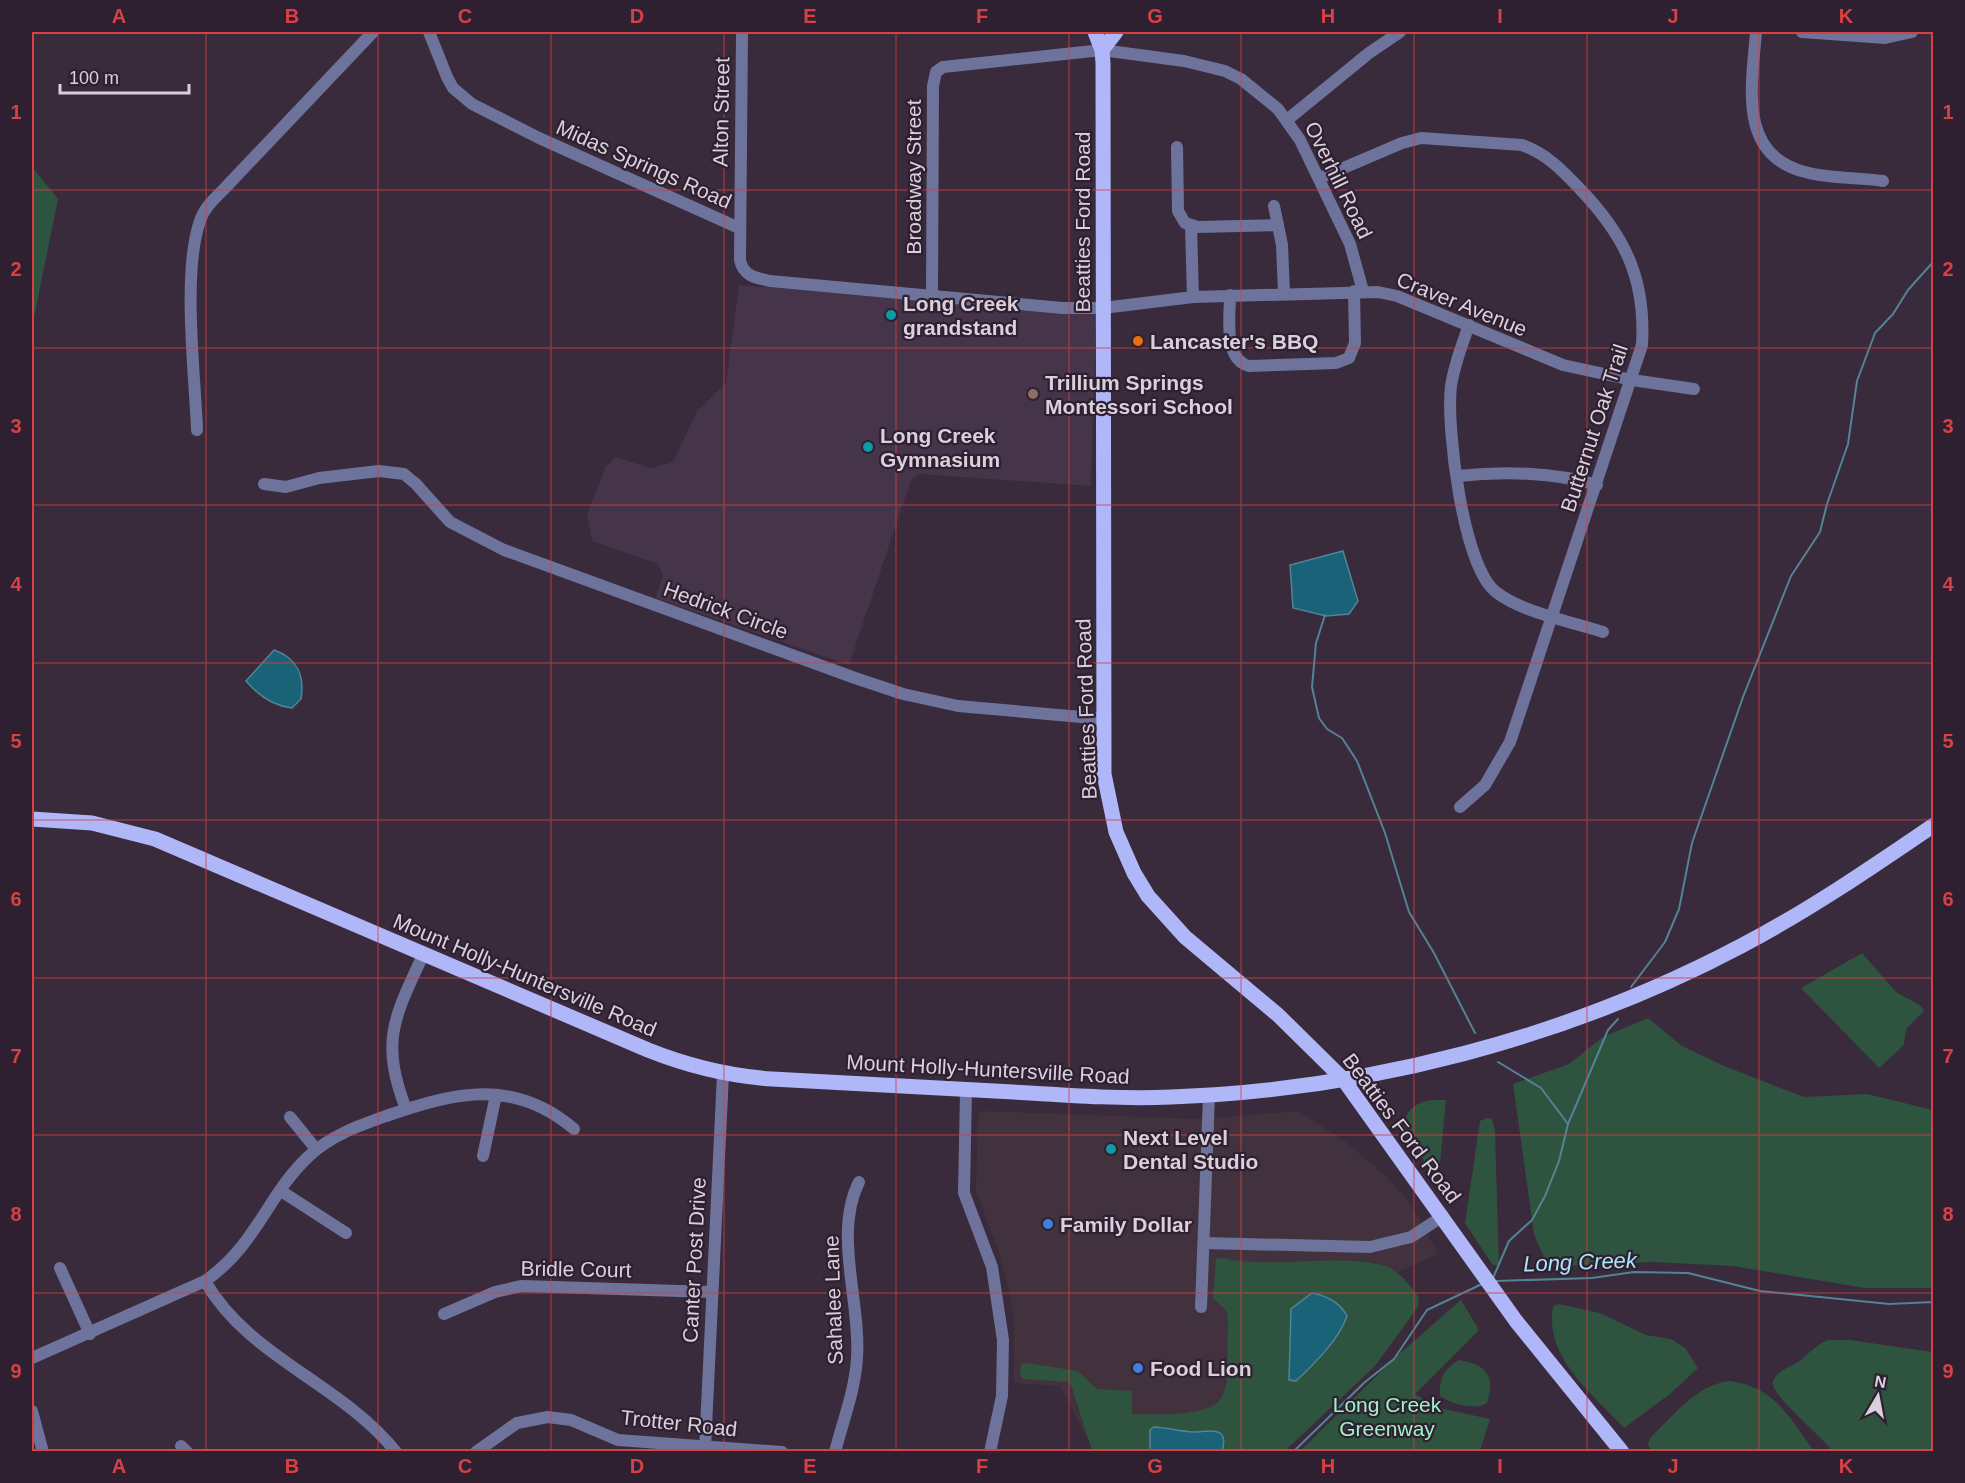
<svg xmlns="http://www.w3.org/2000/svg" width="1965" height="1483" font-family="Helvetica,sans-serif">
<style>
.commercial{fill:#42323e}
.built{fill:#46344a}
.green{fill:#2e533f}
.water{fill:#196278;stroke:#538396;stroke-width:1.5}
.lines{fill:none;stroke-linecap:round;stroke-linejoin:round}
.stream{stroke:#538396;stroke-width:2}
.minor{stroke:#6e739b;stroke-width:12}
.major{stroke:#afb7f8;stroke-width:15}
.grid{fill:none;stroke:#d74143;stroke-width:1.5;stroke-opacity:0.55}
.culture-dot{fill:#0f9aa8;stroke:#2f2031;stroke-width:2}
.food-dot{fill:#e8710a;stroke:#2f2031;stroke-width:2}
.education-dot{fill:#8d6e63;stroke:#2f2031;stroke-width:2}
.shop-dot{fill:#3f7fe0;stroke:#2f2031;stroke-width:2}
.labels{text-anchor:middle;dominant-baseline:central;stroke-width:4.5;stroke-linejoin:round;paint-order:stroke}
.street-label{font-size:21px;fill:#dad0dc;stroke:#2f2031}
.poi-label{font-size:21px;font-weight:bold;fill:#dad0dc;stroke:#2f2031;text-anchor:start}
.park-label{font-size:21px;fill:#9ef4c5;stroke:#2f2031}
.water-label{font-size:22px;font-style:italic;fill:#ade5fa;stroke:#2f2031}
.neatline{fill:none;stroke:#d74143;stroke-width:2}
.grid-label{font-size:20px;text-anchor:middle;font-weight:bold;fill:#d74143}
</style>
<rect width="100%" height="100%" fill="#392a3c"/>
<polygon class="commercial" points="982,1111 1199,1119 1299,1111 1347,1143 1387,1177 1411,1204 1438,1254 1398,1272 1297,1386 1094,1451 1060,1386 1014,1383 1014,1329 1010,1294 998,1249 976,1191 978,1115"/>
<polygon class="built" points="739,285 1096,313 1091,486 920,474 911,480 849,665 655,598 663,575 658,564 592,541 587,515 605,468 615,457 651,468 673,462 697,411 726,383"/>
<g class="green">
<polygon points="32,167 58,199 32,327"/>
<polygon points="1862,953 1896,992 1921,1006 1924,1011 1906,1029 1904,1045 1879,1068 1801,988"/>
<polygon points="1648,1018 1682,1046 1724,1066 1804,1097 1867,1094 1933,1110 1933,1288 1865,1288 1733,1266 1653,1262 1548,1267 1534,1234 1513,1084 1569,1064 1603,1037"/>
<path d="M1431,1100H1446L1439,1173L1433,1174L1403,1130C1406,1110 1412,1104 1431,1100Z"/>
<polygon points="1487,1118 1492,1119 1495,1131 1499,1267 1492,1264 1465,1223 1480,1121"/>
<path d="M1223,1258C1274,1270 1330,1253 1382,1265C1397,1268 1411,1286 1419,1298L1418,1307L1375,1366L1285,1451H1092L1071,1385L1068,1382L1023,1379L1020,1376L1021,1364L1027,1363L1078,1371L1097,1389L1132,1391V1414C1150,1415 1203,1416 1217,1403C1223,1397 1225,1389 1227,1382L1228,1316L1226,1310L1213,1298L1216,1259Z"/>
<polygon points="1461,1300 1479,1330 1415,1394 1440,1408 1490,1419 1480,1451 1300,1451 1399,1354"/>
<path d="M1559,1304L1600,1313L1646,1335L1671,1339L1685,1348L1698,1368L1670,1394L1624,1428C1593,1394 1544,1358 1553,1306Z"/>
<path d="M1828,1340H1850L1933,1352V1451H1832C1823,1437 1769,1394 1773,1382C1776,1371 1790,1367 1798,1362C1809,1354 1815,1345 1828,1340Z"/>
<path d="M1459,1360C1486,1364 1496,1376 1487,1403C1474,1411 1452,1404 1440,1396C1439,1378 1444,1369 1459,1360Z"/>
<path d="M1730,1381C1775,1387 1789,1417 1814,1451H1651L1648,1444L1650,1438C1673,1416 1697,1384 1730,1381Z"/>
</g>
<g class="water">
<polygon points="1343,551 1358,601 1349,614 1326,616 1293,608 1290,565"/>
<path d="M274,650C297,658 305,676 301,699L292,708C274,706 258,695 246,681Z"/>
<path d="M1312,1293C1327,1296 1340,1302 1347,1316C1339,1340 1314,1364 1296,1381L1289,1380L1291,1309Z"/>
<path d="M1154,1427C1167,1428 1180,1431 1193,1432C1208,1432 1230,1424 1222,1452L1150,1451V1430Z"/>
</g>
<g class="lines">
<g class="stream">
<polyline points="1325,615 1316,643 1312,687 1319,718 1327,729 1342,738 1357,761 1385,833 1409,912 1434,953 1475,1033"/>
<polyline points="1631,987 1665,942 1679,909 1692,843 1743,697 1791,576 1820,532 1827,504 1848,444 1857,381 1875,333 1893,314 1908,290 1934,261"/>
<polyline points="1498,1062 1541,1088 1568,1124"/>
<polyline points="1493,1278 1509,1241 1532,1220 1545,1196 1559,1161 1568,1124 1608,1030 1618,1019"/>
<polyline points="1496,1281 1592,1278 1634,1272 1688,1273 1760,1291 1889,1304 1934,1302"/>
<polyline points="1293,1452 1365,1382 1394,1359 1427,1310 1482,1284"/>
</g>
<g class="minor">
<polyline points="429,32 447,77 453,88 472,104 539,138 739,228"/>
<path d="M742,32L740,260C743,276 756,278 770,281L1063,308H1103L1193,297L1378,292L1397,296L1563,365L1632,380L1694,389"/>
<path d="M1756,32C1752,84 1737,155 1805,172C1830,179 1857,177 1883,181"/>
<polyline points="1802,32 1885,38 1912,32"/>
<polyline points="1287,120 1369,53 1400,32"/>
<polyline points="1177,147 1178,211 1185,223 1198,227 1278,225"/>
<path d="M1320,178L1402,143L1421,138L1522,145C1547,154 1562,170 1580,189C1625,236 1646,279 1642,345L1510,742L1485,785L1460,807"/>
<polyline points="1274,206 1282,245 1284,293"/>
<polyline points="1191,226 1193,297"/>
<path d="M1230,295C1230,317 1223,359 1249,366L1336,363L1349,358L1355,343L1354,291"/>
<polyline points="932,297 933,86 936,72 943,67 1102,50 1184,61 1225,71 1241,79 1278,109 1300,140 1350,244 1363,291"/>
<path d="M1469,325C1462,345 1454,365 1451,386C1446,427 1463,567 1496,592C1521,612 1572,622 1603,632"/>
<path d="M197,430C195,375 182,272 200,221C204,208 215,198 225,188L373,32"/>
<path d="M1458,476C1502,471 1554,472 1597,485"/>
<polyline points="264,484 286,487 319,478 379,471 404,474 416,484 450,522 504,550 855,678 903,694 958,706 1104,719"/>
<polyline points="966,1091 964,1193 992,1267 1003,1340 1002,1396 990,1452"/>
<path d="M406,1109C380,1041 394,1018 423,955"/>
<polyline points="290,1117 316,1149"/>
<polyline points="483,1156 496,1095"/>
<polyline points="281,1191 346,1233"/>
<polyline points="1204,1243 1370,1247 1411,1237 1443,1216"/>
<polyline points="60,1268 90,1334"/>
<path d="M205,1281C248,1357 342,1384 396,1452"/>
<polyline points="1201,1307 1209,1095"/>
<polyline points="444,1314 495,1292 521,1286 712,1292"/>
<path d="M32,1358L205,1281C257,1245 267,1195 309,1156C331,1135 361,1125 389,1115C456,1092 514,1078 574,1129"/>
<polyline points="32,1411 43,1452"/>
<polyline points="181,1446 187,1452"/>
<polyline points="705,1448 723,1074"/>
<polyline points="476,1452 517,1423 548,1417 571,1420 618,1440 782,1452"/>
<path d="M835,1452C843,1420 855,1391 857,1358C861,1303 833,1233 859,1182"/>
</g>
<g class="major">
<polyline points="1095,32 1102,50 1103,63 1104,774 1116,832 1134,873 1148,896 1185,937 1278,1015 1343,1079 1516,1321 1622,1452"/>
<polyline points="1102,50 1116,32"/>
<path d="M32,819L92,823L155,839L648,1050C688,1066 729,1076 772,1079C858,1084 944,1089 1030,1093C1077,1096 1124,1099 1171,1097C1368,1090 1567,1038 1741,946C1808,911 1871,868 1934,825"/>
</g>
</g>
<path class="grid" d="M206,32V1452M378,32V1452M551,32V1452M724,32V1452M896,32V1452M1069,32V1452M1241,32V1452M1414,32V1452M1587,32V1452M1759,32V1452M32,190H1934M32,348H1934M32,505H1934M32,663H1934M32,820H1934M32,978H1934M32,1135H1934M32,1293H1934"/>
<g class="culture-dot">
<circle cx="891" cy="315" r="6"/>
<circle cx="868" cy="447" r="6"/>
<circle cx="1111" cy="1149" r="6"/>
</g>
<circle class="food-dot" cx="1138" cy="341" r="6"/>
<circle class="education-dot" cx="1033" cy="394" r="6"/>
<g class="shop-dot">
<circle cx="1048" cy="1224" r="6"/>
<circle cx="1138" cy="1368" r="6"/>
</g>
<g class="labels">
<g class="street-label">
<text transform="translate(721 112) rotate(-89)">Alton Street</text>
<text transform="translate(644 164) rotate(24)">Midas Springs Road</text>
<text transform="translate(913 177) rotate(-90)">Broadway Street</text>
<text transform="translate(1339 180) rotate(64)">Overhill Road</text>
<text transform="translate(1082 222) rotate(-90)">Beatties Ford Road</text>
<text transform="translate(1462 304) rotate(22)">Craver Avenue</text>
<text transform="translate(1594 428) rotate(-72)">Butternut Oak Trail</text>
<text transform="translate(726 610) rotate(20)">Hedrick Circle</text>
<text transform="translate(1086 709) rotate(-92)">Beatties Ford Road</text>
<text transform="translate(525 975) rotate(23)">Mount Holly-Huntersville Road</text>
<text transform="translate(988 1069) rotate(3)">Mount Holly-Huntersville Road</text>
<text transform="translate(1402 1128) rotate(53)">Beatties Ford Road</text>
<text transform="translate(694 1260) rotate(-87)">Canter Post Drive</text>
<text transform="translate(576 1269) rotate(1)">Bridle Court</text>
<text transform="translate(833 1300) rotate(-92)">Sahalee Lane</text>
<text transform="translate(679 1423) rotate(6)">Trotter Road</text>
</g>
<g class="poi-label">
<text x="903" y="303">Long Creek<tspan x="903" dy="24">grandstand</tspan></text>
<text x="1150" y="341">Lancaster's BBQ</text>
<text x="1045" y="382">Trillium Springs<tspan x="1045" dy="24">Montessori School</tspan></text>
<text x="880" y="435">Long Creek<tspan x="880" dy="24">Gymnasium</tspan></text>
<text x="1123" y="1137">Next Level<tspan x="1123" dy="24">Dental Studio</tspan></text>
<text x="1060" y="1224">Family Dollar</text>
<text x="1150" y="1368">Food Lion</text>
</g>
<g class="park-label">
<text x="1387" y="1404">Long Creek<tspan x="1387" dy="24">Greenway</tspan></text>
</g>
<g class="water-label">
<text transform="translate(1580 1262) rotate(-2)">Long Creek</text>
</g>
</g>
<rect width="1965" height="1483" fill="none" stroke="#2f2031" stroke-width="66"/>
<g transform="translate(1878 1396) rotate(10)" stroke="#2f2031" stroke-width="4.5" paint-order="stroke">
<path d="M0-4.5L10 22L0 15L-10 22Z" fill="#dad0dc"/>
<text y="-9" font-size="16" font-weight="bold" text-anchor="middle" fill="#dad0dc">N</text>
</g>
<path d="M60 84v9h129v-9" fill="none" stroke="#dad0dc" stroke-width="3"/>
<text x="69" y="84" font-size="18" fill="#dad0dc" stroke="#2f2031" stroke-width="4.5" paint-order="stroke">100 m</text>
<rect x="33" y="33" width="1899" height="1417" class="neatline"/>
<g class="grid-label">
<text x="119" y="23">A</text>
<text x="292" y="23">B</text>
<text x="465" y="23">C</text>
<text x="637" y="23">D</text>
<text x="810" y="23">E</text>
<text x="982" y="23">F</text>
<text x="1155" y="23">G</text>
<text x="1328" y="23">H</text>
<text x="1500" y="23">I</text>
<text x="1673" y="23">J</text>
<text x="1846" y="23">K</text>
<text x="16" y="119">1</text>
<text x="1948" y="119">1</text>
<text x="16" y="276">2</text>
<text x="1948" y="276">2</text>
<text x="16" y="433">3</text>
<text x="1948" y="433">3</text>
<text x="16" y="591">4</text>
<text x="1948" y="591">4</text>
<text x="16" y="748">5</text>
<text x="1948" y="748">5</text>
<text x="16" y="906">6</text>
<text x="1948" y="906">6</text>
<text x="16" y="1063">7</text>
<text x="1948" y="1063">7</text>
<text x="16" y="1221">8</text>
<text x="1948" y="1221">8</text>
<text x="16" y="1378">9</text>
<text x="1948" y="1378">9</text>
<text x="119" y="1473">A</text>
<text x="292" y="1473">B</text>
<text x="465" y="1473">C</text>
<text x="637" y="1473">D</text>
<text x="810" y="1473">E</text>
<text x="982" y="1473">F</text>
<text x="1155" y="1473">G</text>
<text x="1328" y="1473">H</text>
<text x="1500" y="1473">I</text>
<text x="1673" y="1473">J</text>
<text x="1846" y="1473">K</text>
</g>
</svg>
